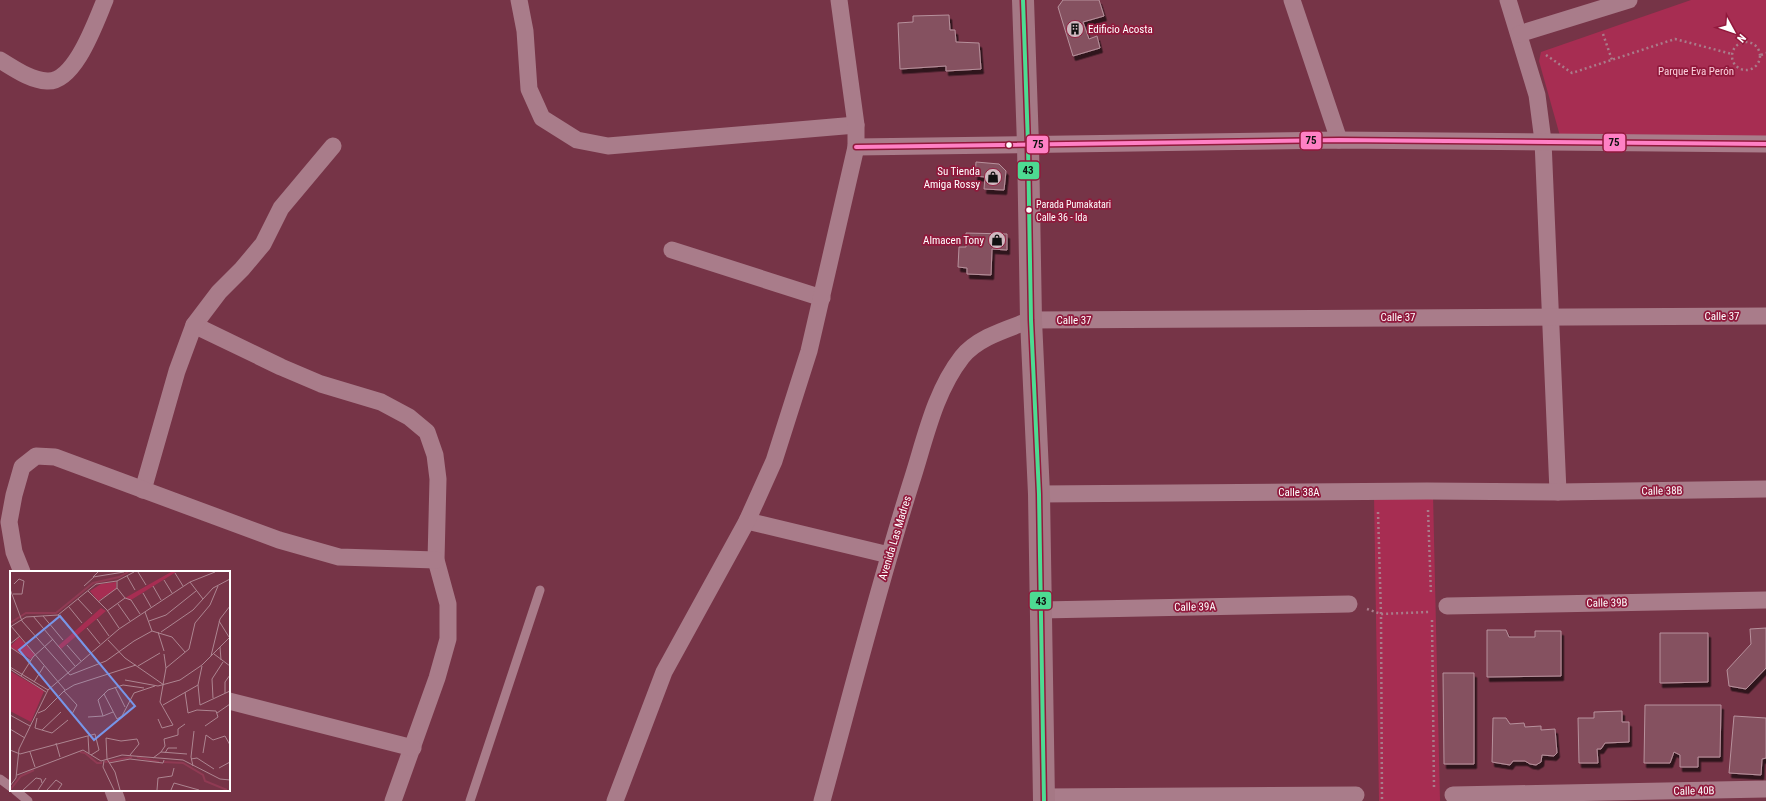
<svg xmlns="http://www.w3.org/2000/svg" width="1766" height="801" font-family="'Roboto Condensed',sans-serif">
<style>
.green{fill:#a72d52}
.building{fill:#855160;stroke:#b7919c;filter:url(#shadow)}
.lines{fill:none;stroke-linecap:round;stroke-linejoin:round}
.path{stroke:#a97c8a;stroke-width:2.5;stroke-dasharray:2 3;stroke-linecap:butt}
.service{stroke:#a97c8a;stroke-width:9}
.minor{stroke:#a97c8a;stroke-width:17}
.secondary{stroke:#a57885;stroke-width:22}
.bus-1-casing{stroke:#91193c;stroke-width:7}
.bus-2-casing{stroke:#91193c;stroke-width:7}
.bus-1{stroke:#4ddb92;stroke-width:4}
.bus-2{stroke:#ff80c5;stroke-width:4}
.bus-dot{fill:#fff;stroke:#91193c;stroke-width:1.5}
.labels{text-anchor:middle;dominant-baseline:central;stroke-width:3.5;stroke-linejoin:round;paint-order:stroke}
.bus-label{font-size:10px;fill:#fff;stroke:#91193c;text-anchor:start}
.poi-label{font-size:11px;fill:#fff;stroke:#91193c;text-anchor:end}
.park-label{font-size:11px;fill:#fbcfdc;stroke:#91193c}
.street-label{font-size:11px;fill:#fff;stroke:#91193c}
.inset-river{fill:none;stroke:#8f3a53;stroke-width:2}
.inset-road{fill:none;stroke:#ad8591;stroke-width:1}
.view{fill:#7795e8;fill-opacity:0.15;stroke:#7795e8;stroke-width:2}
.inset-edge{fill:none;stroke:#fff;stroke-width:2}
.line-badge{stroke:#91193c;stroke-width:1.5}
.pale-badge-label{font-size:11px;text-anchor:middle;font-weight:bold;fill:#111}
</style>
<defs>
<filter id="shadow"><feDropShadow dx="2.5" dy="4.5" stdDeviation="0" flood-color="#0009"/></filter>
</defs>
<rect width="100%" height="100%" fill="#763447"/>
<g class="green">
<polygon points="1691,0 1766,0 1766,139 1562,143 1539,61 1541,52"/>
<polygon points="1433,494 1440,801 1379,801 1374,495"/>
</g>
<g class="building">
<polygon points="1063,0 1099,0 1104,16 1083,22 1089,39 1097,36 1100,48 1073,56 1058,7"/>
<polygon points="949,15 950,30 955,30 956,42 979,43 981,69 946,71 946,66 900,69 898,23 913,22 913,16"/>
<polygon points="976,162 999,164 1006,171 1004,190 984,189 985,177 975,176"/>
<polygon points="966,233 1007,234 1007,250 992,249 991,275 967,274 967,268 958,267 959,247 966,247"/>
<polygon points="1766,628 1766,668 1746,689 1729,686 1727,670 1751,644 1750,629"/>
<polygon points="1487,630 1506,630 1509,637 1535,637 1535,631 1561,631 1561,676 1487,677"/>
<polygon points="1660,633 1708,633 1708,682 1660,683"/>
<polygon points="1443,673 1474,673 1474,764 1444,764"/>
<polygon points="1645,705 1721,705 1720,757 1698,757 1698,767 1680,767 1680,755 1674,752 1670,763 1644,763"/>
<polygon points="1622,711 1622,722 1629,722 1629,742 1605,743 1601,749 1597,749 1598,763 1579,763 1578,718 1594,718 1594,712"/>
<polygon points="1734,716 1766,718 1766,758 1762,759 1761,775 1729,773"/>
<polygon points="1493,718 1506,718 1510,724 1524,723 1525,727 1541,726 1541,730 1555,729 1557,753 1554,756 1542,755 1541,762 1536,765 1530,764 1525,761 1513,761 1510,765 1492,762"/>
</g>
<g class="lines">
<g class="path">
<polyline points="1603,34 1612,60"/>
<circle cx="1746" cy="56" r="14"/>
<polyline points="1546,55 1572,73 1675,39 1732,54"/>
<polyline points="1761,55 1766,53"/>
<polyline points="1428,510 1431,595"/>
<polyline points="1378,512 1381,614 1382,801"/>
<polyline points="1367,609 1381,614 1429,612"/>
<polyline points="1432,620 1434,787"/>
</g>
<g class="service">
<polyline points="0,779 11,787"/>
<polyline points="15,790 28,801"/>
<polyline points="470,801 540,590"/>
</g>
<g class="minor">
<polyline points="519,0 525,31 529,89 542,118 577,140 608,146 856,125"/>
<polyline points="1292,0 1339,140"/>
<polyline points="1508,0 1537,95 1543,141 1558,492"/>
<polyline points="1519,34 1629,0"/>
<path d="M0,60C15,69 30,80 47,81C75,83 96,21 105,0"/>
<polyline points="856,147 1339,140 1766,144"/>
<polyline points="672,250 822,298"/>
<polyline points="194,325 281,367 321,384 381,402 409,417 427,432 435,455 438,479 436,560 448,604 448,639 437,678 393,801"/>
<polyline points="143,490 177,371 194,325 219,292 242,269 263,244 281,208 333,146"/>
<polyline points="1039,494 1427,491 1558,492 1766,489"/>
<polyline points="747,521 889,555"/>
<polyline points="22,572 14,552 9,522 14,495 22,467 36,456 55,457 279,540 339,557 436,560"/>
<polyline points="1447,606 1766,600"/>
<polyline points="1041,610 1349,604"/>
<polyline points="229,701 413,748"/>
<polyline points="113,790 117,801"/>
<polyline points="1453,795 1766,789"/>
<polyline points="1044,797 1356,795"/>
<polyline points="615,801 664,672 747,521 774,461 809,351 856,147 856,125 839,0"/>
<path d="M822,801C851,695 878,588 911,483C925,440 934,393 962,357C978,337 1008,329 1031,320L1766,316"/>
</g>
<polyline class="secondary" points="1023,0 1028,145 1031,320 1039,494 1044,801"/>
<defs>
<polyline id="bus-1" points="1023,0 1028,145 1031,320 1039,494 1044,801"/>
<polyline id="bus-2" points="856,147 1339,140 1766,144"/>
</defs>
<use href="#bus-1" class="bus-1-casing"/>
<use href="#bus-2" class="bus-2-casing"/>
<use href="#bus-1" class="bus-1"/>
<use href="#bus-2" class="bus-2"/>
</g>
<defs>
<symbol id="building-disc" viewBox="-11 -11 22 22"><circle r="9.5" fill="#cfb8bf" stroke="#91193c"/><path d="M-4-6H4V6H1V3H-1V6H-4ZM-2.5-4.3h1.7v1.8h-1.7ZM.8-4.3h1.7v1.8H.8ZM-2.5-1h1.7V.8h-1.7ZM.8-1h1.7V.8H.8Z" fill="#111"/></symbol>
<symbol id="shop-disc" viewBox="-11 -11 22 22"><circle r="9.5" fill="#cfb8bf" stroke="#91193c"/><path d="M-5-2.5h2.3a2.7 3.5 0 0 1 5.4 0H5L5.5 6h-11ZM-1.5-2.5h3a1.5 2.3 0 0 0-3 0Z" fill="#111"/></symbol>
</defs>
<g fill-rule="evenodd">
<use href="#building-disc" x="1065" y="19" width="20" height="20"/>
<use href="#shop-disc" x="983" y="167" width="20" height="20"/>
<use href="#shop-disc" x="987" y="230" width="20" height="20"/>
</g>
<g class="bus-dot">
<circle cx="1009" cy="145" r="3.5"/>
<circle cx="1029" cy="210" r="3.5"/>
</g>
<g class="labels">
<g class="bus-label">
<text x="1036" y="204">Parada Pumakatari<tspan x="1036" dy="13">Calle 36 - Ida</tspan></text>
</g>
<g class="poi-label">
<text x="1088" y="29" text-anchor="start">Edificio Acosta</text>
<text x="980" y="171">Su Tienda<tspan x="980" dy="13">Amiga Rossy</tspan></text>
<text x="984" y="240">Almacen Tony</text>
</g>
<g class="park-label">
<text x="1696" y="71">Parque Eva Perón</text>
</g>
<g class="street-label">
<text x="1722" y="316">Calle 37</text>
<text x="1398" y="317">Calle 37</text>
<text x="1074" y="320">Calle 37</text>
<text transform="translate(1662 491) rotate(-1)">Calle 38B</text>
<text x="1299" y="492">Calle 38A</text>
<text transform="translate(895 538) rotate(-73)">Avenida Las Madres</text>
<text transform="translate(1607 603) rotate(-1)">Calle 39B</text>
<text transform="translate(1195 607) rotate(-1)">Calle 39A</text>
<text transform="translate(1694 791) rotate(-1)">Calle 40B</text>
</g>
</g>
<g transform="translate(10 571)">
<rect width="220" height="220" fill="#763447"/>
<path d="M161,1H166L121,29L115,27ZM106,11V18L88,30L80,20L91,13ZM91,37L96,40L51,78L48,75ZM9,66L25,83L21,88L0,76ZM0,100L34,120L21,151L0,140Z" fill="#a72d52"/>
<path class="inset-river" d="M0,52L16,42H46L83,12L109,6L118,1M70,181L75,182L87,192H92M127,186L149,191M95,191L122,186M154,191L173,192L193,204L195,210L217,219M0,219L11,205L24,199"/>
<path class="inset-road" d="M88,1L83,6L114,1M128,1L136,14M165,2L173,15M117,5L125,19M154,9L162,22M107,10V17L115,27M180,11L193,28M74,15L84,6M143,15L151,29M0,18L12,50L60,104L96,90L124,70L142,60L162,66L175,81M78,20L97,39L109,57M133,22L141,36M3,23H12L14,10L9,8L4,13M115,27L121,29L130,43M68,28L82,43M88,31L107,17M108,33L120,50M59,36L72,52M97,40L115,27M135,41L142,60M48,44L63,61M23,45L65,95M33,45L53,69M87,48L99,65M139,50L156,44L186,20M209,50L219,66M1,55L55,119M0,56L16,46L48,44L86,13L107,10L124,1M77,57L90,73M148,61L154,80M151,61L183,39L203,17L220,8M67,66L80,82M98,69L115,87L154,114M0,73L10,65M57,74L71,90M0,76L21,90M210,76L211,89M204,83L220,95M201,85L210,48L220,35M128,95L150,82M192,95L188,114L190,134L220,120M0,96L38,119M156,97L179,78L185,52L200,34L208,15M0,98L36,121M11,105L23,86L43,68M115,109L148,115L170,109L192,94L220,66M24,111L34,95M105,116L115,136M54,120L67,134L62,143M175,121L178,142L187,139L206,140L208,146L195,155M215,122V111L220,104M94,123L107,148L112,145L124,122L145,115M203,127L202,108L213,91M153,134L188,114M28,142L35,139L54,120L64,114L126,94M207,142L220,133M0,144L20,155M93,145L88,129L98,119L113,114L134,117M78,146L93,145L103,141M27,147L25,157L42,162L58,149M148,148L152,157L163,154L150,131L156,97L154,83M0,158L15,167M32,159L51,141M78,165L79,182M46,172L50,186M0,179L10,183L85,163L89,179L81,184M20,181L25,196M151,181L155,175L154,168L168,164V158L175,153M155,182L158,177H167M193,182L196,164L203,169L215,165L220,174M143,187L151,181L177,183M181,188L187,187L204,198M94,190L93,196L104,219M99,192L120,188L153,192L154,189M183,195L181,186L184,160M209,197L220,191M7,204L73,179L91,190L112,184L173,189L210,208L220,209M0,215L6,207L9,178L38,119L109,58L180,11L205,1M13,219L26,207L31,208L32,212M28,219L36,207M37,219L46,209L52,213L48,219M110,219L105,201L97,188L96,167L111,170L127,168L129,173L120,184M147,219L148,207L162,205L164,197M161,219L164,212L189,219"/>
<path class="view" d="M50,45L125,135L84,169L9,79Z"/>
<rect width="220" height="220" class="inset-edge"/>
</g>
<g class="line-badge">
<rect x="1300" y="131" width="22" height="19" rx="4" fill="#ff80c5"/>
<rect x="1603" y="133" width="23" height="19" rx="4" fill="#ff80c5"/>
<rect x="1026" y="135" width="23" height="19" rx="4" fill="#ff80c5"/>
<rect x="1017" y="161" width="23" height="19" rx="4" fill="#4ddb92"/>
<rect x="1029" y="591" width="23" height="19" rx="4" fill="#4ddb92"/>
</g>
<g class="pale-badge-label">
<text x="1311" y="144">75</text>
<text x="1614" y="146">75</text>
<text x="1038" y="148">75</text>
<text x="1028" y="174">43</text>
<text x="1041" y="605">43</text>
</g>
<g transform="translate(1734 32) rotate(130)" stroke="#91193c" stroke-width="3" paint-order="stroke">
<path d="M0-3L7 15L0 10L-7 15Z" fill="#ffffff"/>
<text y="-6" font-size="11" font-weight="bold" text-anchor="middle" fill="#ffffff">N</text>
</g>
</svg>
